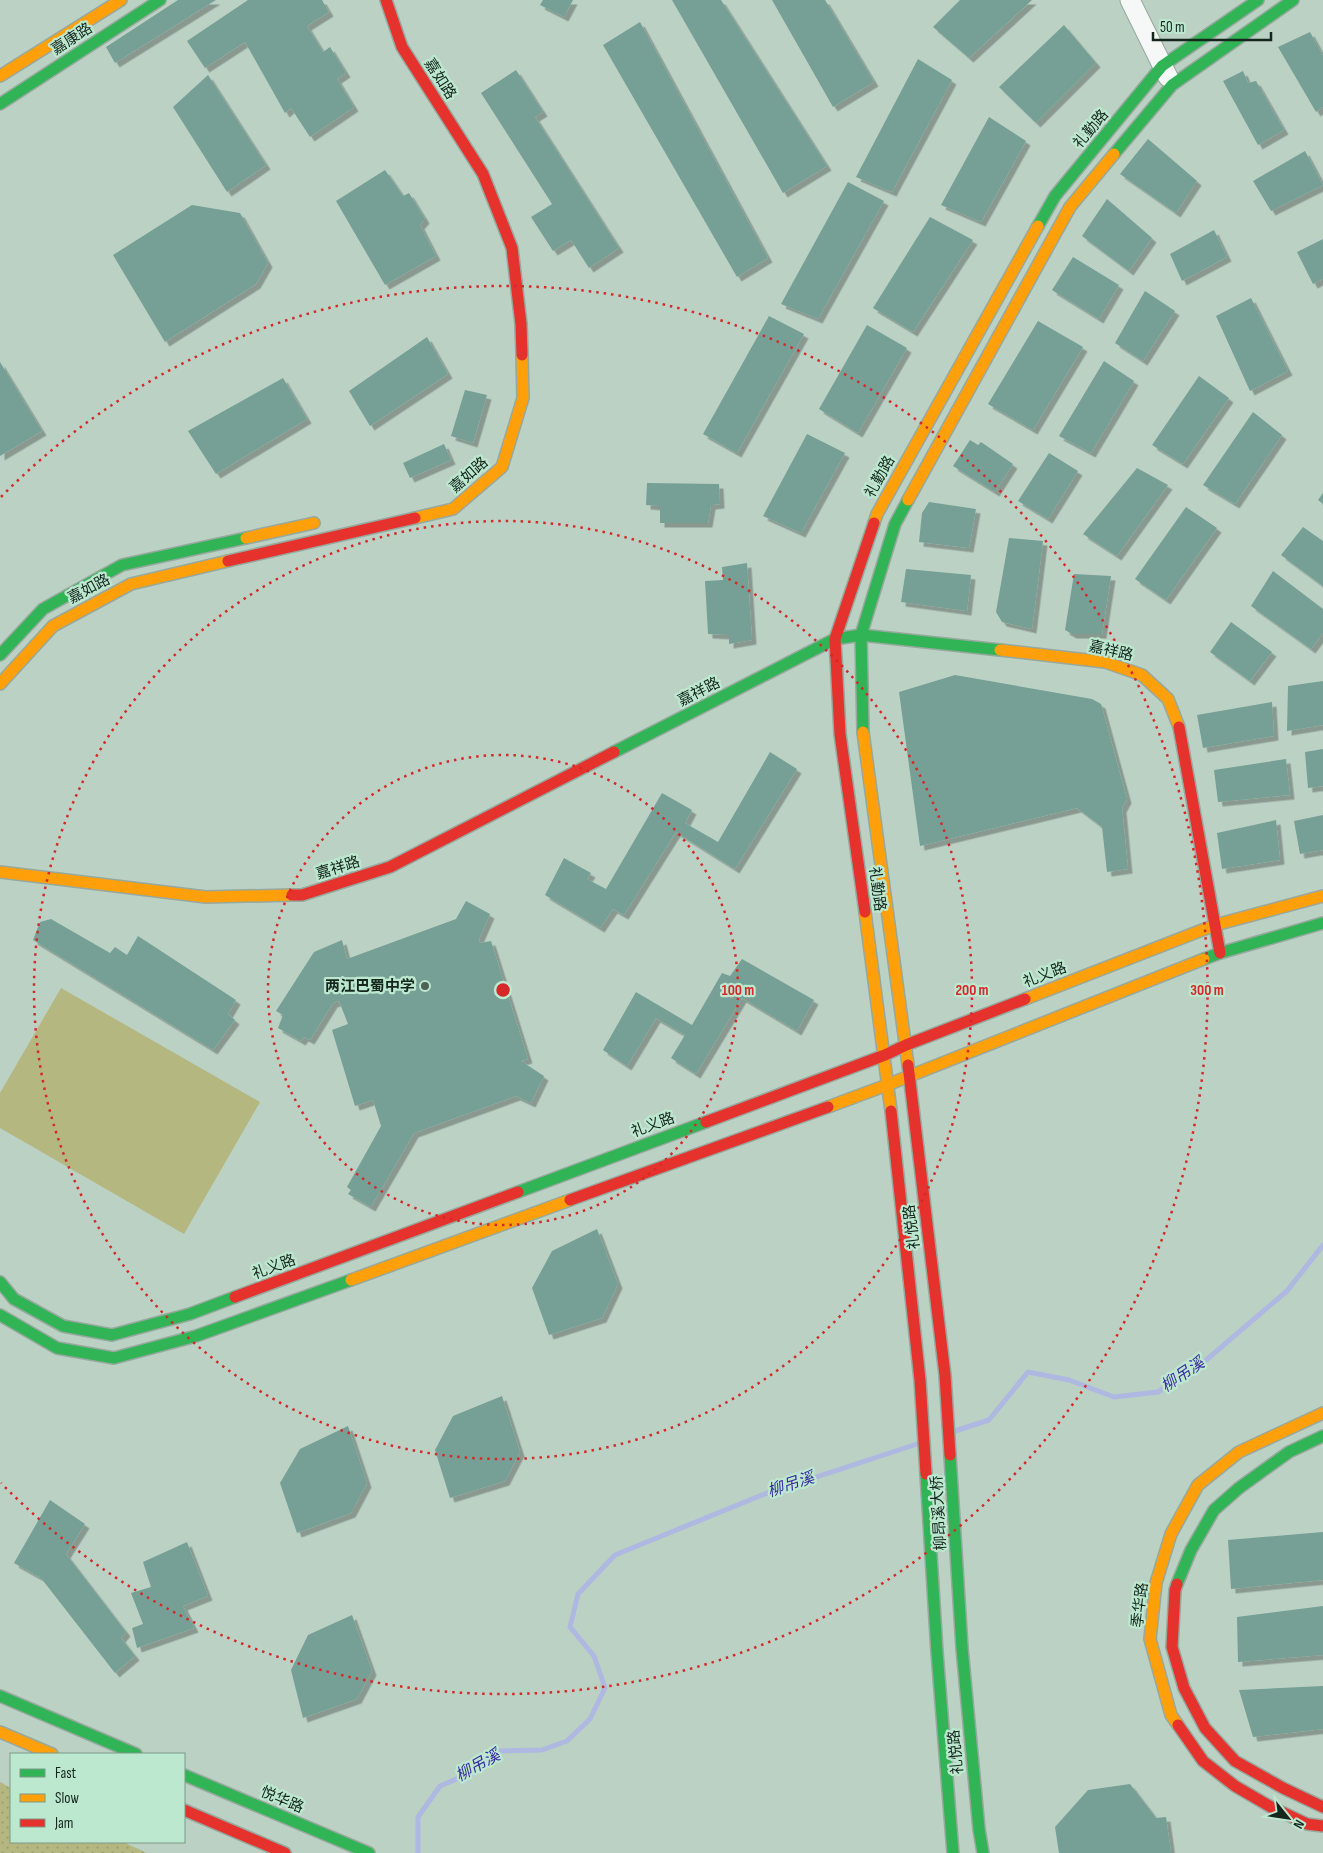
<svg xmlns="http://www.w3.org/2000/svg" width="1323" height="1853" font-family="'Sofia Sans Condensed','Noto Sans SC',sans-serif">
<style>
.park{fill:url(#park-dots)}
.pitch{fill:#b5b781}
.lines{fill:none;stroke-linecap:round;stroke-linejoin:round}
.stream{stroke:#aeb8e1;stroke-width:5}
.building{fill:#76a096;filter:url(#shadow)}
.street-casing{stroke:#97a89e;stroke-width:21}
.fast-casing{stroke:#97a89e;stroke-width:14}
.slow-casing{stroke:#97a89e;stroke-width:14}
.jam-casing{stroke:#97a89e;stroke-width:14}
.street{stroke:#f5f8f6;stroke-width:19}
.fast{stroke:#30b455;stroke-width:11}
.slow{stroke:#ff9f0a;stroke-width:11}
.jam{stroke:#e5322d;stroke-width:11}
.ring{fill:none;stroke:#d62828;stroke-width:2.5;stroke-dasharray:2.5 5}
.poi-dot{fill:#4f6257;stroke:#bde8d0;stroke-width:2}
.labels{text-anchor:middle;dominant-baseline:central;stroke-width:4.5;stroke-linejoin:round;paint-order:stroke}
.street-label{font-size:15px;fill:#15261d;stroke:#bde8d0}
.poi-label{font-size:15px;font-weight:bold;fill:#15261d;stroke:#bde8d0;text-anchor:end}
.water-label{font-size:16px;font-style:italic;fill:#3a2aa1;stroke:#bde8d0}
.centre{fill:#d62828;stroke:#bde8d0;stroke-width:2.5}
.ring-label{font-size:15px;text-anchor:middle;font-weight:bold;fill:#d62828;stroke:#bde8d0;stroke-width:4.5;stroke-linejoin:round;paint-order:stroke}
</style>
<defs>
<pattern id="park-dots" width="8" height="8" patternUnits="userSpaceOnUse" patternTransform="scale(1.25)"><rect width="8" height="8" fill="#b5b781"/><path d="M2 2h.1M6 6h.1" fill="none" stroke="#9b9d6f" stroke-width="1.8" stroke-linecap="round"/></pattern>
<filter id="shadow"><feDropShadow dx="4.5" dy="4.5" stdDeviation="0" flood-color="#0004"/></filter>
</defs>
<rect width="100%" height="100%" fill="#bbd1c4"/>
<polygon class="park" points="0,1782 11,1788 11,1842 123,1842 147,1853 0,1853"/>
<polygon class="pitch" points="61,988 260,1102 184,1234 0,1128 0,1093"/>
<g class="lines">
<g class="stream">
<polyline points="955,1431 989,1420 1028,1372 1069,1380 1114,1397 1158,1392 1191,1373 1287,1291 1323,1245"/>
<polyline points="418,1853 418,1817 440,1786 471,1773 498,1751 542,1750 567,1741 590,1719 605,1688 594,1656 570,1627 578,1594 615,1555 762,1495 917,1444"/>
</g>
</g>
<g class="building">
<polygon points="178,0 216,0 115,63 106,47"/>
<polygon points="248,0 322,0 329,12 307,26 323,52 330,47 346,73 337,79 354,107 310,137 291,108 285,113 245,42 205,68 187,41"/>
<polygon points="543,0 573,0 564,17 540,5"/>
<polygon points="672,0 721,0 827,166 783,193"/>
<polygon points="772,0 825,0 874,82 833,107"/>
<polygon points="960,0 1032,0 969,58 933,27"/>
<polygon points="640,22 768,258 737,277 603,45"/>
<polygon points="1064,25 1096,63 1036,123 999,87"/>
<polygon points="1310,32 1323,56 1323,107 1316,112 1278,47"/>
<polygon points="918,59 952,80 892,192 856,177"/>
<polygon points="516,70 543,112 535,117 619,248 589,268 571,240 553,251 531,217 552,204 481,93"/>
<polygon points="1243,71 1248,83 1256,81 1284,130 1258,145 1223,81"/>
<polygon points="208,75 266,165 227,192 173,107"/>
<polygon points="989,117 1026,141 981,222 941,205"/>
<polygon points="1148,139 1197,181 1176,213 1120,174"/>
<polygon points="1305,151 1323,185 1271,211 1253,181"/>
<polygon points="385,170 403,196 409,193 425,219 420,225 436,256 385,285 336,201"/>
<polygon points="848,182 884,201 818,319 781,304"/>
<polygon points="1107,199 1152,238 1129,271 1082,236"/>
<polygon points="192,205 240,213 268,263 256,284 165,342 113,255"/>
<polygon points="930,217 973,240 913,332 873,308"/>
<polygon points="1214,230 1227,257 1182,281 1170,254"/>
<polygon points="1323,239 1323,279 1313,284 1297,252"/>
<polygon points="1073,257 1119,285 1099,319 1052,290"/>
<polygon points="1145,291 1175,311 1143,361 1115,343"/>
<polygon points="1251,298 1288,371 1250,391 1216,316"/>
<polygon points="769,316 804,334 737,453 703,434"/>
<polygon points="1038,321 1083,347 1033,430 988,404"/>
<polygon points="867,325 907,348 858,433 819,409"/>
<polygon points="427,337 448,374 370,426 349,391"/>
<polygon points="1104,361 1134,381 1091,453 1059,436"/>
<polygon points="0,362 42,431 0,456"/>
<polygon points="1199,376 1229,398 1183,464 1152,445"/>
<polygon points="283,378 307,419 216,474 188,431"/>
<polygon points="465,390 487,395 473,443 451,436"/>
<polygon points="1253,412 1282,435 1235,504 1203,485"/>
<polygon points="807,434 845,453 801,533 763,516"/>
<polygon points="970,440 978,445 981,442 1013,464 995,492 953,466"/>
<polygon points="444,444 451,460 410,478 403,463"/>
<polygon points="1049,453 1078,471 1048,519 1018,501"/>
<polygon points="1137,468 1168,485 1117,556 1083,534"/>
<polygon points="647,483 719,484 720,504 711,505 708,523 660,523 660,506 646,505"/>
<polygon points="1323,493 1323,504 1318,500"/>
<polygon points="929,502 976,509 969,548 919,542 922,513"/>
<polygon points="1186,507 1217,528 1166,600 1135,579"/>
<polygon points="1303,527 1323,541 1323,586 1281,555"/>
<polygon points="1009,538 1043,541 1032,629 1002,622 996,612"/>
<polygon points="747,563 752,640 729,644 729,635 708,634 705,581 723,580 722,567"/>
<polygon points="906,569 971,575 967,611 901,602"/>
<polygon points="1273,571 1323,609 1323,633 1311,649 1251,606"/>
<polygon points="1074,574 1111,576 1102,634 1072,634 1065,630"/>
<polygon points="1231,622 1272,652 1250,681 1210,652"/>
<polygon points="955,675 1092,699 1101,704 1127,799 1122,808 1128,869 1107,872 1102,827 1077,808 920,846 899,692"/>
<polygon points="1323,681 1323,725 1287,731 1288,686"/>
<polygon points="1272,702 1274,736 1203,748 1197,715"/>
<polygon points="1323,749 1323,786 1308,788 1305,752"/>
<polygon points="770,752 797,769 735,869 676,832 624,915 613,909 600,928 545,895 564,858 591,873 587,879 606,889 662,793 692,810 685,823 718,842"/>
<polygon points="1286,759 1290,795 1218,802 1214,770"/>
<polygon points="1323,815 1323,850 1300,854 1294,821"/>
<polygon points="1276,820 1280,860 1222,869 1217,833"/>
<polygon points="466,901 490,914 479,939 480,943 491,941 528,1059 521,1061 544,1076 531,1103 516,1096 414,1133 371,1207 348,1194 351,1190 347,1187 381,1126 373,1100 355,1106 332,1030 348,1024 339,1001 333,1003 310,1040 304,1037 301,1041 278,1028 283,1015 276,1011 314,952 342,940 347,959 456,919"/>
<polygon points="51,919 110,953 115,947 127,955 138,936 236,1000 228,1014 235,1020 213,1050 33,940 40,922"/>
<polygon points="742,959 814,1000 797,1031 742,998 696,1074 671,1058 685,1035 656,1018 627,1066 603,1050 636,992 692,1025 722,973 730,976"/>
<polygon points="597,1229 618,1284 602,1318 549,1335 532,1288 552,1251"/>
<polygon points="502,1396 520,1452 505,1481 450,1498 435,1450 453,1416"/>
<polygon points="348,1426 367,1483 351,1513 297,1533 280,1483 300,1449"/>
<polygon points="50,1500 85,1524 66,1554 126,1632 121,1638 135,1656 115,1673 41,1578 14,1563"/>
<polygon points="1323,1532 1323,1580 1231,1589 1228,1540"/>
<polygon points="187,1542 208,1596 183,1606 194,1628 137,1648 132,1628 143,1624 131,1593 151,1587 143,1562"/>
<polygon points="1323,1606 1323,1655 1238,1662 1237,1617"/>
<polygon points="352,1615 372,1671 357,1699 303,1718 291,1670 308,1635"/>
<polygon points="1323,1686 1323,1729 1253,1737 1239,1690"/>
<polygon points="1130,1784 1156,1818 1166,1817 1171,1853 1059,1853 1055,1827 1088,1790"/>
</g>
<g class="lines">
<defs>
<polyline id="street" points="1130,0 1168,77"/>
<g id="fast">
<polyline points="0,104 160,0"/>
<polyline points="1114,154 1172,85 1293,0"/>
<polyline points="1038,226 1055,196 1162,66 1258,0"/>
<polyline points="0,655 43,609 122,565 246,538"/>
<polyline points="863,732 861,635 895,524 908,500"/>
<polyline points="614,752 835,639 861,635 1000,650"/>
<polyline points="1204,959 1220,953 1323,923"/>
<polyline points="518,1192 706,1122"/>
<polyline points="0,1282 14,1299 63,1326 112,1335 190,1314 235,1297"/>
<polyline points="0,1315 57,1348 114,1358 196,1336 351,1280"/>
<polyline points="950,1455 962,1648 979,1829 983,1853"/>
<polyline points="926,1474 937,1652 953,1853"/>
<polyline points="1177,1584 1191,1550 1214,1510 1239,1488 1289,1452 1323,1436"/>
<polyline points="0,1696 136,1754"/>
<polyline points="184,1775 369,1853"/>
</g>
<g id="slow">
<polyline points="0,76 121,0"/>
<polyline points="908,500 1070,207 1114,154"/>
<polyline points="415,518 453,509 502,467 523,398 522,355"/>
<polyline points="874,523 877,514 1038,226"/>
<polyline points="246,538 314,523"/>
<polyline points="1000,650 1105,662 1142,675 1168,699 1179,727"/>
<polyline points="0,684 53,626 131,584 228,561"/>
<polyline points="863,732 908,1065"/>
<polyline points="0,872 206,897 292,895"/>
<polyline points="865,912 891,1111"/>
<polyline points="1025,999 1215,925 1323,896"/>
<polyline points="828,1107 887,1085 1204,959"/>
<polyline points="351,1280 570,1200"/>
<polyline points="1178,1725 1171,1715 1150,1639 1156,1583 1171,1534 1198,1485 1239,1452 1323,1413"/>
<polyline points="0,1732 52,1754"/>
</g>
<g id="jam">
<polyline points="386,0 402,47 483,174 512,248 521,324 522,355"/>
<polyline points="228,561 415,518"/>
<polyline points="1179,727 1220,953"/>
<polyline points="292,895 302,895 390,867 614,752"/>
<polyline points="865,912 840,734 835,639 874,523"/>
<polyline points="908,1065 945,1375 950,1455"/>
<polyline points="891,1111 920,1380 926,1474"/>
<polyline points="706,1122 885,1055 906,1045 1025,999"/>
<polyline points="570,1200 828,1107"/>
<polyline points="235,1297 518,1192"/>
<polyline points="1177,1584 1175,1590 1172,1647 1184,1688 1205,1728 1235,1761 1283,1788 1323,1807"/>
<polyline points="1178,1725 1203,1761 1235,1786 1271,1807 1307,1824 1323,1826"/>
<polyline points="184,1810 285,1853"/>
</g>
</defs>
<use href="#street" class="street-casing"/>
<use href="#fast" class="fast-casing"/>
<use href="#slow" class="slow-casing"/>
<use href="#jam" class="jam-casing"/>
<use href="#street" class="street"/>
<use href="#fast" class="fast"/>
<use href="#slow" class="slow"/>
<use href="#jam" class="jam"/>
</g>
<g class="ring">
<circle cx="503" cy="990" r="235"/>
<circle cx="503" cy="990" r="469"/>
<path d="M1 497A704 704 0 1 1 1 1483"/>
</g>
<circle class="poi-dot" cx="425" cy="986" r="5"/>
<g class="labels">
<g class="street-label">
<text transform="translate(72 39) rotate(-33)">嘉康路</text>
<text transform="translate(440 79) rotate(57)">嘉如路</text>
<text transform="translate(1091 129) rotate(-50)">礼勤路</text>
<text transform="translate(469 475) rotate(-41)">嘉如路</text>
<text transform="translate(880 477) rotate(-61)">礼勤路</text>
<text transform="translate(89 589) rotate(-28)">嘉如路</text>
<text transform="translate(1111 651) rotate(13)">嘉祥路</text>
<text transform="translate(699 692) rotate(-27)">嘉祥路</text>
<text transform="translate(338 868) rotate(-17)">嘉祥路</text>
<text transform="translate(877 889) rotate(82)">礼勤路</text>
<text transform="translate(1045 975) rotate(-21)">礼义路</text>
<text transform="translate(653 1125) rotate(-20)">礼义路</text>
<text transform="translate(912 1227) rotate(-97)">礼悦路</text>
<text transform="translate(274 1267) rotate(-20)">礼义路</text>
<text transform="translate(939 1513) rotate(-93)">柳昂溪大桥</text>
<text transform="translate(1140 1605) rotate(-83)">季华路</text>
<text transform="translate(956 1752) rotate(-95)">礼悦路</text>
<text transform="translate(282 1800) rotate(23)">悦华路</text>
</g>
<g class="poi-label">
<text x="415" y="986">两江巴蜀中学</text>
</g>
<g class="water-label">
<text transform="translate(1183 1375) rotate(-34)">柳吊溪</text>
<text transform="translate(791 1485) rotate(-18)">柳吊溪</text>
<text transform="translate(478 1766) rotate(-29)">柳吊溪</text>
</g>
</g>
<circle cx="503" cy="990" r="8" class="centre"/>
<g class="ring-label">
<text x="738" y="995">100 m</text>
<text x="972" y="995">200 m</text>
<text x="1207" y="995">300 m</text>
</g>
<rect x="10" y="1753" width="175" height="90" fill="#bde8d0" stroke="#7a9a88"/>
<rect x="20" y="1769" width="25" height="8" fill="#30b455" stroke="#7a9a88"/>
<text x="55" y="1778" font-size="15" fill="#15261d">Fast</text>
<rect x="20" y="1794" width="25" height="8" fill="#ff9f0a" stroke="#7a9a88"/>
<text x="55" y="1803" font-size="15" fill="#15261d">Slow</text>
<rect x="20" y="1819" width="25" height="8" fill="#e5322d" stroke="#7a9a88"/>
<text x="55" y="1828" font-size="15" fill="#15261d">Jam</text>
<g transform="translate(1288 1818) rotate(120)" stroke="#bde8d0" stroke-width="4" paint-order="stroke">
<path d="M0-4L9 19L0 12L-9 19Z" fill="#15261d"/>
<text y="-8" font-size="14" font-weight="bold" text-anchor="middle" fill="#15261d">N</text>
</g>
<path d="M1153 32v8h118v-8" fill="none" stroke="#15261d" stroke-width="2.5"/>
<text x="1160" y="32" font-size="15" fill="#15261d" stroke="#bde8d0" stroke-width="4" paint-order="stroke">50 m</text>
</svg>
